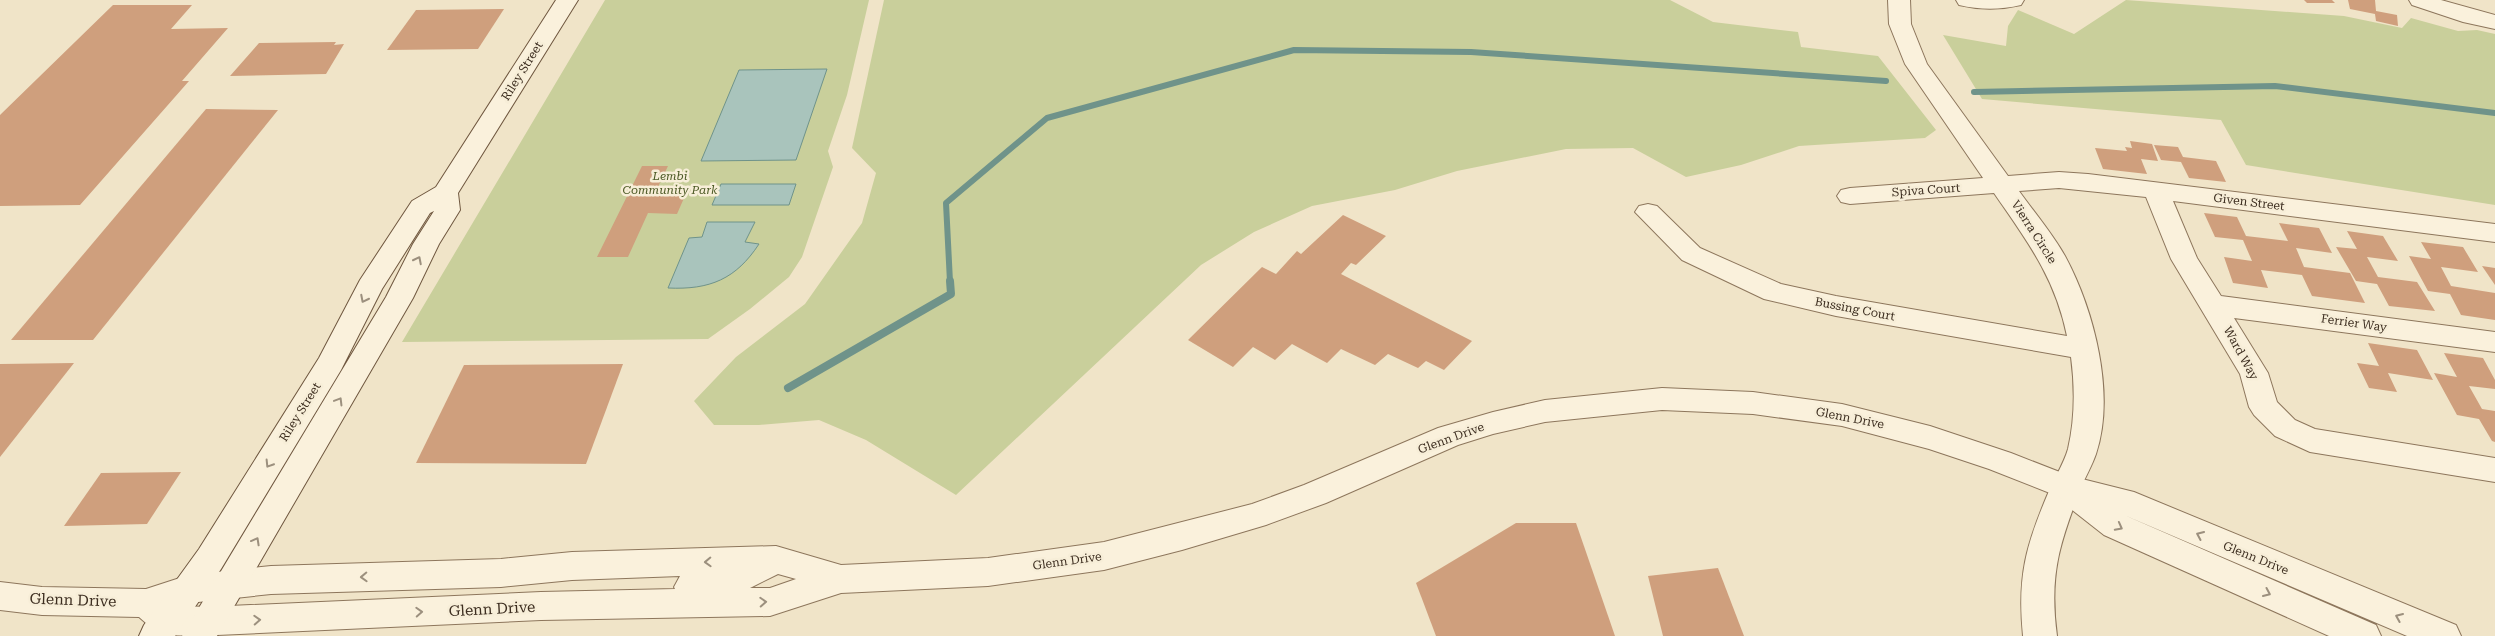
<svg xmlns="http://www.w3.org/2000/svg" width="2495" height="636" font-family="'Roboto Serif',serif">
<style>
.green{fill:#c9cf9b}
.water{fill:#a9c4bc;stroke:#6f938a}
.lines{fill:none;stroke-linecap:round;stroke-linejoin:round}
.stream-far1{stroke:#6f938a;stroke-width:6}
.stream{stroke:#6f938a;stroke-width:8}
.building{fill:#cf9f7d}
.minor-casing{stroke:#8d765c;stroke-width:2}
.tertiary-casing{stroke:#8d765c;stroke-width:2}
.secondary-casing{stroke:#6f573f;stroke-width:2}
.minor{fill:#faf1dc;fill-rule:evenodd}
.tertiary{fill:#faf1dc;fill-rule:evenodd}
.secondary{fill:#faf1dc;fill-rule:evenodd}
.oneway{stroke:#9c907e}
.labels{text-anchor:middle;dominant-baseline:central;stroke-width:5;stroke-linejoin:round;paint-order:stroke}
.street-label{font-size:12px;fill:#3d2e20;stroke:#f7eed8}
.park-label{font-size:12px;font-style:italic;fill:#4d5a26;stroke:#f7eed8}
.near-street-label{font-size:15px;fill:#3d2e20;stroke:#f7eed8}
</style>
<rect width="100%" height="100%" fill="#f0e4c8"/>
<g class="green">
<polygon points="605,0 869,0 847,95 828,151 833,167 802,257 789,277 750,309 708,339 402,342"/>
<polygon points="884,0 1670,0 1713,22 1798,32 1801,47 1878,56 1936,130 1925,138 1799,146 1741,165 1686,177 1633,148 1566,149 1457,171 1395,190 1312,206 1254,232 1201,265 956,495 866,440 819,420 759,425 714,425 694,401 736,357 805,304 862,223 876,173 852,148"/>
<polygon points="2126,0 2344,16 2402,28 2411,18 2458,31 2477,30 2495,34 2495,205 2246,165 2221,120 1982,99 1943,35 2006,46 2008,26 2018,10 2074,34"/>
</g>
<g class="water">
<polygon points="827,69 796,160 701,161 739,70"/>
<polygon points="721,184 796,184 789,205 712,205"/>
<path d="M707,222H755L745,242L759,244C736,279 710,290 668,288L689,238L702,237Z"/>
</g>
<g class="lines">
<g class="stream-far1">
<polyline points="1974,92 2275,86 2495,113"/>
<polyline points="950,282 946,203 1047,118 1294,50 1471,52 1886,81"/>
</g>
<polyline class="stream" points="788,388 951,294 950,281"/>
</g>
<g class="building">
<polygon points="2304,0 2332,0 2335,3 2307,3"/>
<polygon points="2348,0 2375,0 2376,11 2397,15 2398,26 2376,21 2375,14 2350,9"/>
<polygon points="113,5 192,5 171,29 228,28 182,81 189,81 80,205 0,206 0,115"/>
<polygon points="504,9 478,49 387,50 416,10"/>
<polygon points="336,42 334,45 344,44 326,74 230,76 259,43"/>
<polygon points="206,109 278,110 93,340 11,340"/>
<polygon points="2130,141 2152,144 2158,161 2141,159 2147,174 2103,169 2095,148 2127,151 2125,147 2132,148"/>
<polygon points="2154,145 2178,147 2183,157 2216,161 2226,182 2189,178 2181,162 2161,160"/>
<polygon points="642,166 668,166 657,189 688,189 677,214 648,213 628,257 597,257"/>
<polygon points="2204,213 2237,217 2246,236 2288,241 2279,223 2319,228 2332,253 2296,248 2304,267 2350,273 2365,303 2312,296 2302,275 2261,270 2268,288 2233,283 2224,257 2252,261 2243,240 2215,237"/>
<polygon points="1343,215 1386,236 1356,265 1351,263 1341,274 1472,341 1444,370 1426,361 1418,368 1388,354 1375,365 1341,349 1327,363 1292,344 1275,360 1253,347 1233,367 1188,340 1262,267 1276,274 1297,251 1301,254"/>
<polygon points="2347,231 2383,236 2398,261 2367,257 2378,277 2417,282 2435,311 2389,306 2377,284 2356,281 2336,247 2357,249"/>
<polygon points="2421,242 2463,247 2478,272 2441,267 2451,286 2495,293 2495,320 2461,315 2450,294 2428,291 2409,256 2431,259"/>
<polygon points="2482,266 2495,268 2495,285"/>
<polygon points="2368,343 2417,350 2433,380 2388,373 2397,392 2369,388 2357,363 2379,366"/>
<polygon points="2444,353 2483,358 2495,380 2495,389 2469,386 2482,409 2495,411 2495,442 2492,441 2479,419 2457,415 2434,373 2457,377"/>
<polygon points="74,363 0,457 0,364"/>
<polygon points="623,364 586,464 416,463 464,365"/>
<polygon points="181,472 147,524 64,526 101,473"/>
<polygon points="1516,523 1576,523 1615,636 1436,636 1416,583"/>
<polygon points="1718,568 1744,636 1663,636 1648,576"/>
</g>
<g class="lines">
<defs>
<g id="minor">
<path d="M1888,0H1910L1911,24L1927,64L2008,176L2059,172L2088,174L2495,224V242L2173,201L2197,258L2221,296L2495,332V352L2234,318L2268,373L2277,402L2295,420L2315,429L2495,458V482L2310,452L2275,436L2254,415L2249,407L2240,374L2171,259L2146,197L2059,188L2019,191C2034,212 2052,233 2065,256C2094,310 2116,394 2096,454C2092,466 2085,477 2081,488C2059,544 2049,576 2057,636H2023C2017,576 2026,545 2049,491C2055,477 2064,463 2068,449C2075,419 2075,387 2071,357L1836,316L1764,299L1682,260L1635,212L1639,206L1648,204L1657,206L1700,248L1781,284L1836,296L2067,336C2055,277 2027,241 1994,193L1850,204L1841,202L1837,196L1841,190L1850,188L1983,178L1905,64L1889,24Z"/>
<path d="M1956,0H2024L2021,5C2000,10 1980,10 1959,5Z"/>
<polygon points="2409,0 2441,0 2495,15 2495,29 2463,22 2412,5"/>
</g>
<path id="tertiary" d="M1662,388L1753,392L1842,404L1930,426L2011,453L2070,476L2134,492L2456,625L2461,636H2407L2124,515L2376,625L2381,636H2329L2104,535L2062,502L2060,497L1989,469L1929,449L1842,426L1753,414L1662,410L1545,422L1493,434L1458,445L1326,503L1266,525L1182,550L1104,570L988,586L841,593L770,616L541,620L195,636L166,635L154,630L139,617L42,615L0,610V582L42,587L146,589L189,575L271,566L501,559L572,552L776,546L841,565L988,558L1104,542L1252,504L1304,485L1438,428L1493,412L1545,400ZM778,574L796,579L770,588H750ZM680,576L674,587L675,589L541,592L208,607L180,606L189,603L271,594L501,587L572,580Z"/>
<polygon id="secondary" points="556,0 578,0 458,193 460,210 439,244 413,298 217,636 182,636 386,297 413,244 434,211 430,213 382,289 341,370 221,569 175,636 139,636 144,625 199,549 319,358 360,280 412,201 436,187"/>
</defs>
<use href="#minor" class="minor-casing"/>
<use href="#tertiary" class="tertiary-casing"/>
<use href="#secondary" class="secondary-casing"/>
<use href="#minor" class="minor"/>
<use href="#tertiary" class="tertiary"/>
<use href="#secondary" class="secondary"/>
</g>
<defs><path id="oneway-chevron" d="M-2-3.5L2.5 0L-2 3.5" fill="none" stroke-width="1.6" stroke-linecap="round" stroke-linejoin="round" transform="scale(1.25)"/></defs>
<g class="oneway">
<use href="#oneway-chevron" transform="translate(418 260) rotate(-63)"/>
<use href="#oneway-chevron" transform="translate(364 299) rotate(117)"/>
<use href="#oneway-chevron" transform="translate(339 401) rotate(-59)"/>
<use href="#oneway-chevron" transform="translate(269 464) rotate(122)"/>
<use href="#oneway-chevron" transform="translate(2119 527) rotate(28)"/>
<use href="#oneway-chevron" transform="translate(2200 535) rotate(-156)"/>
<use href="#oneway-chevron" transform="translate(256 541) rotate(-61)"/>
<use href="#oneway-chevron" transform="translate(708 562) rotate(178)"/>
<use href="#oneway-chevron" transform="translate(364 577) rotate(178)"/>
<use href="#oneway-chevron" transform="translate(2267 593) rotate(24)"/>
<use href="#oneway-chevron" transform="translate(763 602) rotate(-3)"/>
<use href="#oneway-chevron" transform="translate(419 612) rotate(-3)"/>
<use href="#oneway-chevron" transform="translate(2399 617) rotate(-157)"/>
<use href="#oneway-chevron" transform="translate(257 620) rotate(-3)"/>
</g>
<g class="labels">
<g class="street-label">
<text transform="translate(522 71) rotate(-58)">Riley Street</text>
<text transform="translate(1926 190) rotate(-4)">Spiva Court</text>
<text transform="translate(2249 202) rotate(7)">Given Street</text>
<text transform="translate(2034 232) rotate(57)">Vierra Circle</text>
<text transform="translate(1855 309) rotate(11)">Bussing Court</text>
<text transform="translate(2354 323) rotate(8)">Ferrier Way</text>
<text transform="translate(2241 353) rotate(61)">Ward Way</text>
<text transform="translate(300 412) rotate(-58)">Riley Street</text>
<text transform="translate(1850 418) rotate(11)">Glenn Drive</text>
<text transform="translate(1451 438) rotate(-20)">Glenn Drive</text>
<text transform="translate(2256 558) rotate(22)">Glenn Drive</text>
<text transform="translate(1067 561) rotate(-8)">Glenn Drive</text>
</g>
<g class="park-label">
<text x="670" y="176">Lembi<tspan x="670" dy="14">Community Park</tspan></text>
</g>
<g class="near-street-label">
<text transform="translate(73 600) rotate(2)">Glenn Drive</text>
<text transform="translate(492 609) rotate(-3)">Glenn Drive</text>
</g>
</g>
</svg>
